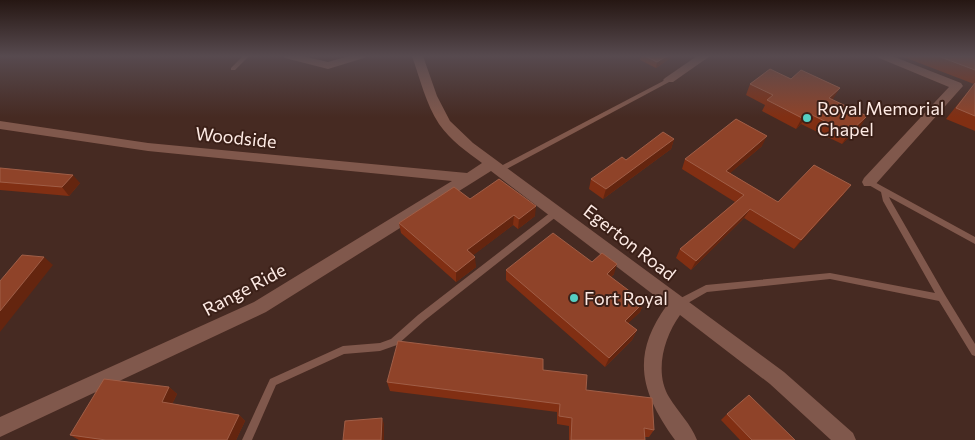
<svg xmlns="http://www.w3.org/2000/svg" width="975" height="440" font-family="Commissioner,sans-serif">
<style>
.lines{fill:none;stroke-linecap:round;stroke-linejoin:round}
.lane{fill:#80584c;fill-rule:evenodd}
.street{fill:#80584c;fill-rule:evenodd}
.wall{fill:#812f13}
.shaded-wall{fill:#64250f}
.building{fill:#8f4329;stroke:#a05e47}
.poi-dot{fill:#56cec2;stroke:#3b2018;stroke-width:2}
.labels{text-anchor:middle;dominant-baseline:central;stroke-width:4;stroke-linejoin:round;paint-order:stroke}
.poi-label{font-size:18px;fill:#feebe5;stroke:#3b2018;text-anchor:start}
.street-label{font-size:18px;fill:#feebe5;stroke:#3b2018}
</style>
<rect width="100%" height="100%" fill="#462a22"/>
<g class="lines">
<g class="lane">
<polygon points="243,56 249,56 235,70 231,70 231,68"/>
<polygon points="669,78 671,79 671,81 503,171 501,171 498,169 499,167"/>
<polygon points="869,179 975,237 975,244 889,197 891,201 945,295 975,344 975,356 972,355 939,301 830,279 707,292 681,307 678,308 675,307 674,304 675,301 706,285 830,273 935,293 883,201 881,192 867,184 865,182"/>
<polygon points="558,208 562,211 561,213 424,321 397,345 380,351 344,354 276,385 252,440 242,440 270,379 343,346 380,343 391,339 418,315 555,209"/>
</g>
<g class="street">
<polygon points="283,56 302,56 328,62 349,56 366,56 364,58 328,69 285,58"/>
<path d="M412,56H423L437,96L450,121L473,143L784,372L853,433L856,440H831L770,384L680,315C664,337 654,372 669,397C678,412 691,424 697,440H675C641,393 630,356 667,305L491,171L266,312L0,437V417L254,302L452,181L148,151L0,129V121L148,143L467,173L482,163C467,152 450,140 439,124C426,104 420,79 412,56Z"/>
<polygon points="697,56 710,56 673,82 665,82 663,80 665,78"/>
<polygon points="878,56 892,56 961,83 963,86 874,186 864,186 862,182 864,178 949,87 879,58"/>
</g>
</g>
<g class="wall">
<polygon points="641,56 673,56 656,68 640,60"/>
<polygon points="901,56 975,56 975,131 946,119 974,84"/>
<polygon points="791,79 840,88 832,99 860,127 842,144 801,124 796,129 762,111 765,105 746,95 750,84"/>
<polygon points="674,139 671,149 603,199 589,189 591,179 626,160"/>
<polygon points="762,146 730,173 778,202 844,194 794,249 744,218 691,270 676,258 680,249 735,202 682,169 685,159"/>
<polygon points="0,168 80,183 69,196 0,190"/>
<polygon points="470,199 535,216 518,229 513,225 473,255 476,267 456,282 401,233 399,223"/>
<polygon points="592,262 614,274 611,277 644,302 640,312 628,323 637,330 632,340 605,367 506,280 506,270"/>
<polygon points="543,370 586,390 654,430 649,437 645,437 645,440 569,440 569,426 557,424 557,412 390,391 387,382"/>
<polygon points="169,387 177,394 172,404 239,415 245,421 236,440 79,440 70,435"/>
<polygon points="727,414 795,440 740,440 721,420"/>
</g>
<g class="shaded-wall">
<polygon points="667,56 673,56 656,68 657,62"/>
<polygon points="840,88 833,99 822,109 829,98"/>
<polygon points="808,113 801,124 796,129 802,118"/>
<polygon points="867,116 860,127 842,144 849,133"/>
<polygon points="767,136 762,146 722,180 726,171"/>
<polygon points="674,139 671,149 603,199 606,189"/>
<polygon points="73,175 80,183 69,196 62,187"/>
<polygon points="851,185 844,194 794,249 801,240"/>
<polygon points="536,206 535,216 518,229 519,219"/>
<polygon points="750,209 744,218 691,270 696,261"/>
<polygon points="514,215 513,225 467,260 467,250"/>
<polygon points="44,257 53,265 0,332 0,311"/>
<polygon points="475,257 476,267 456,282 456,272"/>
<polygon points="617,264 614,274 604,284 607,274"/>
<polygon points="644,302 640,312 621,330 625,321"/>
<polygon points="637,330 632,340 605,367 609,358"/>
<polygon points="169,387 177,394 170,408 162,402"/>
<polygon points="239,415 245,421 236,440 227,440"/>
<polygon points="382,418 384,424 384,440 381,440"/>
</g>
<g class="building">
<polygon points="645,56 667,56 657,62"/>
<polygon points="938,56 975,56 975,70"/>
<polygon points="770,69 791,79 801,70 840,88 829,98 867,116 849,133 808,113 802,118 767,100 773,95 750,84"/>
<polygon points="975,83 975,116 956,108"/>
<polygon points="736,119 767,136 726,171 778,202 814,165 851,185 801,240 750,209 696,261 680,249 744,195 685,159"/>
<polygon points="663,132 674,139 606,189 591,179 622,157 626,160"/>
<polygon points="0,168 73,175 62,187 0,182"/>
<polygon points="499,179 536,206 519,219 514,215 467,250 475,257 456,272 399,223 454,187 470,199"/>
<polygon points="553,233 592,262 602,253 617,264 607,274 644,302 625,321 637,330 609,358 506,270"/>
<polygon points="22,255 44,257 0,311 0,281"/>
<polygon points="398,341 543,359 543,370 587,375 586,390 652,398 654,430 644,428 645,440 571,440 572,418 559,416 560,404 387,382"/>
<polygon points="104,379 169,387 162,402 239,415 227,440 106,440 70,435"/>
<polygon points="749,395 795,440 752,440 727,414"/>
<polygon points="382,418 381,440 343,440 345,421"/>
</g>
<linearGradient id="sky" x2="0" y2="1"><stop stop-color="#261713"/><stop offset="0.48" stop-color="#574a4f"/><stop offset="1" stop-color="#574a4f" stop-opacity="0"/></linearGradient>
<rect width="975" height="117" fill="url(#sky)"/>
<g class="poi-dot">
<circle cx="807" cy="118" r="5"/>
<circle cx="574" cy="298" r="5"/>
</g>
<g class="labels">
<g class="poi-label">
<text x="817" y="108">Royal Memorial<tspan x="817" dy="21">Chapel</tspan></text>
<text x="584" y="298">Fort Royal</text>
</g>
<g class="street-label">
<text transform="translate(236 137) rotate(6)">Woodside</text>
<text transform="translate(630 242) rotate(38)">Egerton Road</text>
<text transform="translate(244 289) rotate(-28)">Range Ride</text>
</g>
</g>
</svg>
